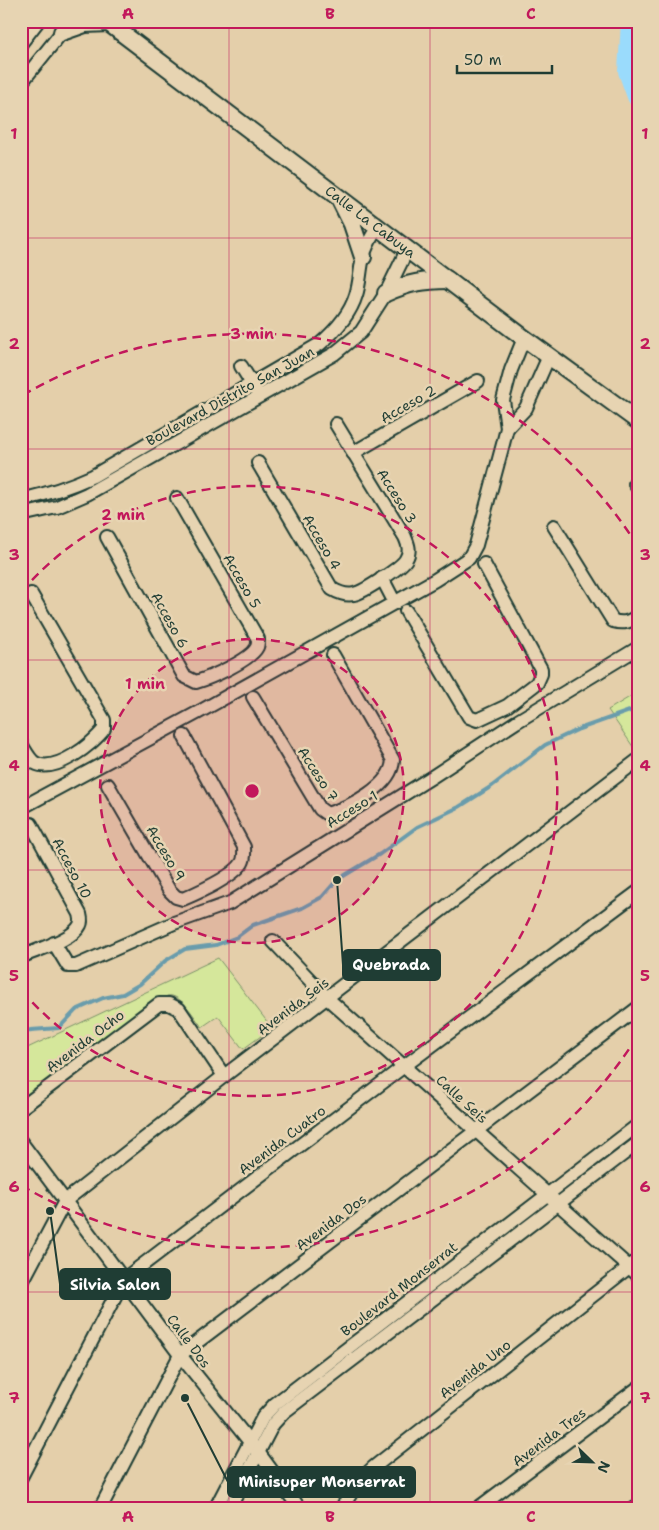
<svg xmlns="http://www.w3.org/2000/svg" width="659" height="1530" font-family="'Shantell Sans',sans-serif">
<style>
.green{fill:#d5e79b;stroke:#7a9268}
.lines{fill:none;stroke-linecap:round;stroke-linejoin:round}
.stream{stroke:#699cac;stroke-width:4}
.river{stroke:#9adbfc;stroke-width:22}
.minor-casing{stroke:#1f3d34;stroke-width:16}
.tertiary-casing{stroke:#1f3d34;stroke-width:20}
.minor{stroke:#e7d4b2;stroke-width:12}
.tertiary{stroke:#e7d4b2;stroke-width:16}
.grid{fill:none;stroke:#c2185b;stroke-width:1;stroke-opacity:0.55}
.ring{fill:none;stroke:#c2185b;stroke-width:2.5;stroke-dasharray:9 6}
.labels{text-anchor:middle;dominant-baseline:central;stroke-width:5;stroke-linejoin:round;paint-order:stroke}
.street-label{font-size:14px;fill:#1f3d34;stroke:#e7d4b2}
.centre{fill:#c2185b;stroke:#e7d4b2;stroke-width:2.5}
.ring-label{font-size:15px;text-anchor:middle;font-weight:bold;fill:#c2185b;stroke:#e7d4b2;stroke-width:5;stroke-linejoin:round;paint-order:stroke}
.leader{fill:none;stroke:#1f3d34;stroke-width:2}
.callout-dot{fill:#1f3d34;stroke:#e7d4b2;stroke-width:2}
.callout{fill:#1f3d34;stroke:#1f3d34;stroke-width:2}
.callout-label{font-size:15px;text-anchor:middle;font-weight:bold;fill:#fff}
.neatline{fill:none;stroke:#c2185b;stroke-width:2}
.grid-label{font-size:16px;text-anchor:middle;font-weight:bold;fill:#c2185b}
</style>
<rect width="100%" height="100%" fill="#e4cfaa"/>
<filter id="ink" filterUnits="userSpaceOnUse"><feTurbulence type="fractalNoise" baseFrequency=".02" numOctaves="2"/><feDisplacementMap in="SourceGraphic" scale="10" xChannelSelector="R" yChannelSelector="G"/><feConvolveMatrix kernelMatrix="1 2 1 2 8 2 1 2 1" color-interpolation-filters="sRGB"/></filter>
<g filter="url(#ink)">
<g class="green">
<polygon points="638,692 638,750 636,751 608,710"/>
<path d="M218,958L272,1028L243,1049L218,1016L202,1027C194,1017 181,993 167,996L21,1100V1051Z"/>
</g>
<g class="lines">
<polyline class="stream" points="21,1033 31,1030 59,1028 76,1010 103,998 123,994 140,984 165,961 185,949 216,945 237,937 253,925 302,908 322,897 337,880 380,854 417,827 459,807 492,786 545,745 579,729 638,708"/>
<polyline class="river" points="632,21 629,71 638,96"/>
<defs>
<g id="minor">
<polyline points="21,43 38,21"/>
<polyline points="21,80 25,78 66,27"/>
<polyline points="241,366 256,390"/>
<polyline points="507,428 526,408 549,356"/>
<polyline points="353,453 478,381"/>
<path d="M258,463L332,589C339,593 346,596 354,594C364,592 402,567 406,559C411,551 408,544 405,537L336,424"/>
<polyline points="635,484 638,488"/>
<path d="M21,500C47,494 69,487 93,476L320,344C335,331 350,315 356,295C360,283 360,269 363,257C366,245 372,236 378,226"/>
<polyline points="21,515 57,507 87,494 334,354 361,332 386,293 408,248"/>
<path d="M554,526L613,621C624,624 629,622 638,616"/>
<path d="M107,537L184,676L196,682C210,678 251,660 257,647C258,645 258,642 258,639L177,498"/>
<polyline points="382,578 395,603"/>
<polyline points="406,611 469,717 477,720 507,706 537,683 541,674 541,669 484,564"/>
<path d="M253,697L320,809L327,814C350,807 392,786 393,760L333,655"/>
<path d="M21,744C25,750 29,759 35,763C55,774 93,744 104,729V720L31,594"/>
<path d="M108,785L169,890L176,897L183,899C199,892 233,877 242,863C245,858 244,853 244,847L184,736"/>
<polyline points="21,808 199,712 435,580 469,558 476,545 503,444 507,428 503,400 511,370 524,338"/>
<polyline points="273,941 327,998 638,1275"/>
<polyline points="54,943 68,966 76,966 174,923 230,903 432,777 516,722 638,648"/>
<path d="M21,957C36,950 73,940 80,925C82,921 81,918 80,914L31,824"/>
<polyline points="21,1108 159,1004 169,1004 179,1009 224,1076"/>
<polyline points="21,1142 180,1355 258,1452 300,1509"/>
<polyline points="21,1284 65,1201 224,1076 638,760"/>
<polyline points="21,1477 124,1279 403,1067 638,892"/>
<polyline points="100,1509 180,1355 638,1008"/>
<polyline points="215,1509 263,1417 275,1404 638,1125"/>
<polyline points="229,1509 273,1424 284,1412 638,1143"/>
<polyline points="341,1509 358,1482 374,1467 638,1260"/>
<polyline points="477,1509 638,1388"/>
<polyline points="634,1509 638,1506"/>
</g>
<g id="tertiary">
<path id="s1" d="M106,21L524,338L638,421"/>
<polyline points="62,32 85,24 109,23"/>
<polyline points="340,200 352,224 363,257"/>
<path d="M386,293C408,283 424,280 448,280"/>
</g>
</defs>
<use href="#minor" class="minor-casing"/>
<use href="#tertiary" class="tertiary-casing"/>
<use href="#minor" class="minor"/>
<use href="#tertiary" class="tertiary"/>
</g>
</g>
<path class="grid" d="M229,21V1509M430,21V1509M21,238H638M21,449H638M21,660H638M21,870H638M21,1081H638M21,1292H638"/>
<circle cx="252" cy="791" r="152" fill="#c2185b" fill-opacity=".12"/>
<g class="ring">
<circle cx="252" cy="791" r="152"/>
<path d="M22 591A305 305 0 1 1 22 991"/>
<path d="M637 1037A457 457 0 0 1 24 1187M23 395A457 457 0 0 1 637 545"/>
</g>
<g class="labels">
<g class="street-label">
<text stroke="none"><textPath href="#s1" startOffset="332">Calle La Cabuya</textPath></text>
<text transform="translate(230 396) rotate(-29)">Boulevard Distrito San Juan</text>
<text transform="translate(408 404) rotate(-30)">Acceso 2</text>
<text transform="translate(397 496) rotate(58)">Acceso 3</text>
<text transform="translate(322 542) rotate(60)">Acceso 4</text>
<text transform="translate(242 581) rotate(60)">Acceso 5</text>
<text transform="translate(170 620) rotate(61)">Acceso 6</text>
<text transform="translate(318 774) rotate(57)">Acceso 7</text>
<text transform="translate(352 809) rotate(-32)">Acceso 1</text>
<text transform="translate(166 853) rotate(59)">Acceso 9</text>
<text transform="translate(72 868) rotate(62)">Acceso 10</text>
<text transform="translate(293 1006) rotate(-37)">Avenida Seis</text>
<text transform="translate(85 1041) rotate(-37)">Avenida Ocho</text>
<text transform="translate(462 1099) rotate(42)">Calle Seis</text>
<text transform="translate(282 1140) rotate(-37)">Avenida Cuatro</text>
<text transform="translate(331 1222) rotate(-37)">Avenida Dos</text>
<text transform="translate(399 1289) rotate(-38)">Boulevard Monserrat</text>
<text transform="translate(189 1341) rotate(53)">Calle Dos</text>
<text transform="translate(475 1369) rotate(-38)">Avenida Uno</text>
<text transform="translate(549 1437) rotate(-37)">Avenida Tres</text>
</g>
</g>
<circle cx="252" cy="791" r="8" class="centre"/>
<g class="ring-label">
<text x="252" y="339">3 min</text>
<text x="123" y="520">2 min</text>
<text x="145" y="689">1 min</text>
</g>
<path class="leader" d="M337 880L343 965M50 1211L60 1284M185 1398L228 1482"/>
<g class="callout-dot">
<circle cx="337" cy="880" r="5"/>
<circle cx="50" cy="1211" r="5"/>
<circle cx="185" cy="1398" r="5"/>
</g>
<g class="callout">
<rect x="343" y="950" width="97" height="30" rx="5"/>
<rect x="60" y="1269" width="110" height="30" rx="5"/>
<rect x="228" y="1467" width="187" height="30" rx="5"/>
</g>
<g class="callout-label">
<text x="391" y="970">Quebrada</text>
<text x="115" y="1290">Silvia Salon</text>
<text x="322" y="1487">Minisuper Monserrat</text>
</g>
<rect width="659" height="1530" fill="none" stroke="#e7d4b2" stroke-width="55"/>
<g transform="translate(592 1462) rotate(113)" stroke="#e7d4b2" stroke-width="4" paint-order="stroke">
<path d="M0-4L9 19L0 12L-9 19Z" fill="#1f3d34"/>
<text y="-8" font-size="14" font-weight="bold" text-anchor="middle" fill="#1f3d34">N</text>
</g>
<path d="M457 65v8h95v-8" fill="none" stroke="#1f3d34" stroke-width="2.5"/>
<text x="464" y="65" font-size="15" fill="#1f3d34" stroke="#e7d4b2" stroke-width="4" paint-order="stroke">50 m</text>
<rect x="28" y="28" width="604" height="1474" class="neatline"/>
<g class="grid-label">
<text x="128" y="19">A</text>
<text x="330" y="19">B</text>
<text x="531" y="19">C</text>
<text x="14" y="139">1</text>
<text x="645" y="139">1</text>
<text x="14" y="349">2</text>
<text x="645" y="349">2</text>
<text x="14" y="560">3</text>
<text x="645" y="560">3</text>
<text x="14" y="771">4</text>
<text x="645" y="771">4</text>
<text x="14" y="981">5</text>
<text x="645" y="981">5</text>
<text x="14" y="1192">6</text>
<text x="645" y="1192">6</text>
<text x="14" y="1403">7</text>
<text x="645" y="1403">7</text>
<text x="128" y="1522">A</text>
<text x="330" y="1522">B</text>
<text x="531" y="1522">C</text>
</g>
</svg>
